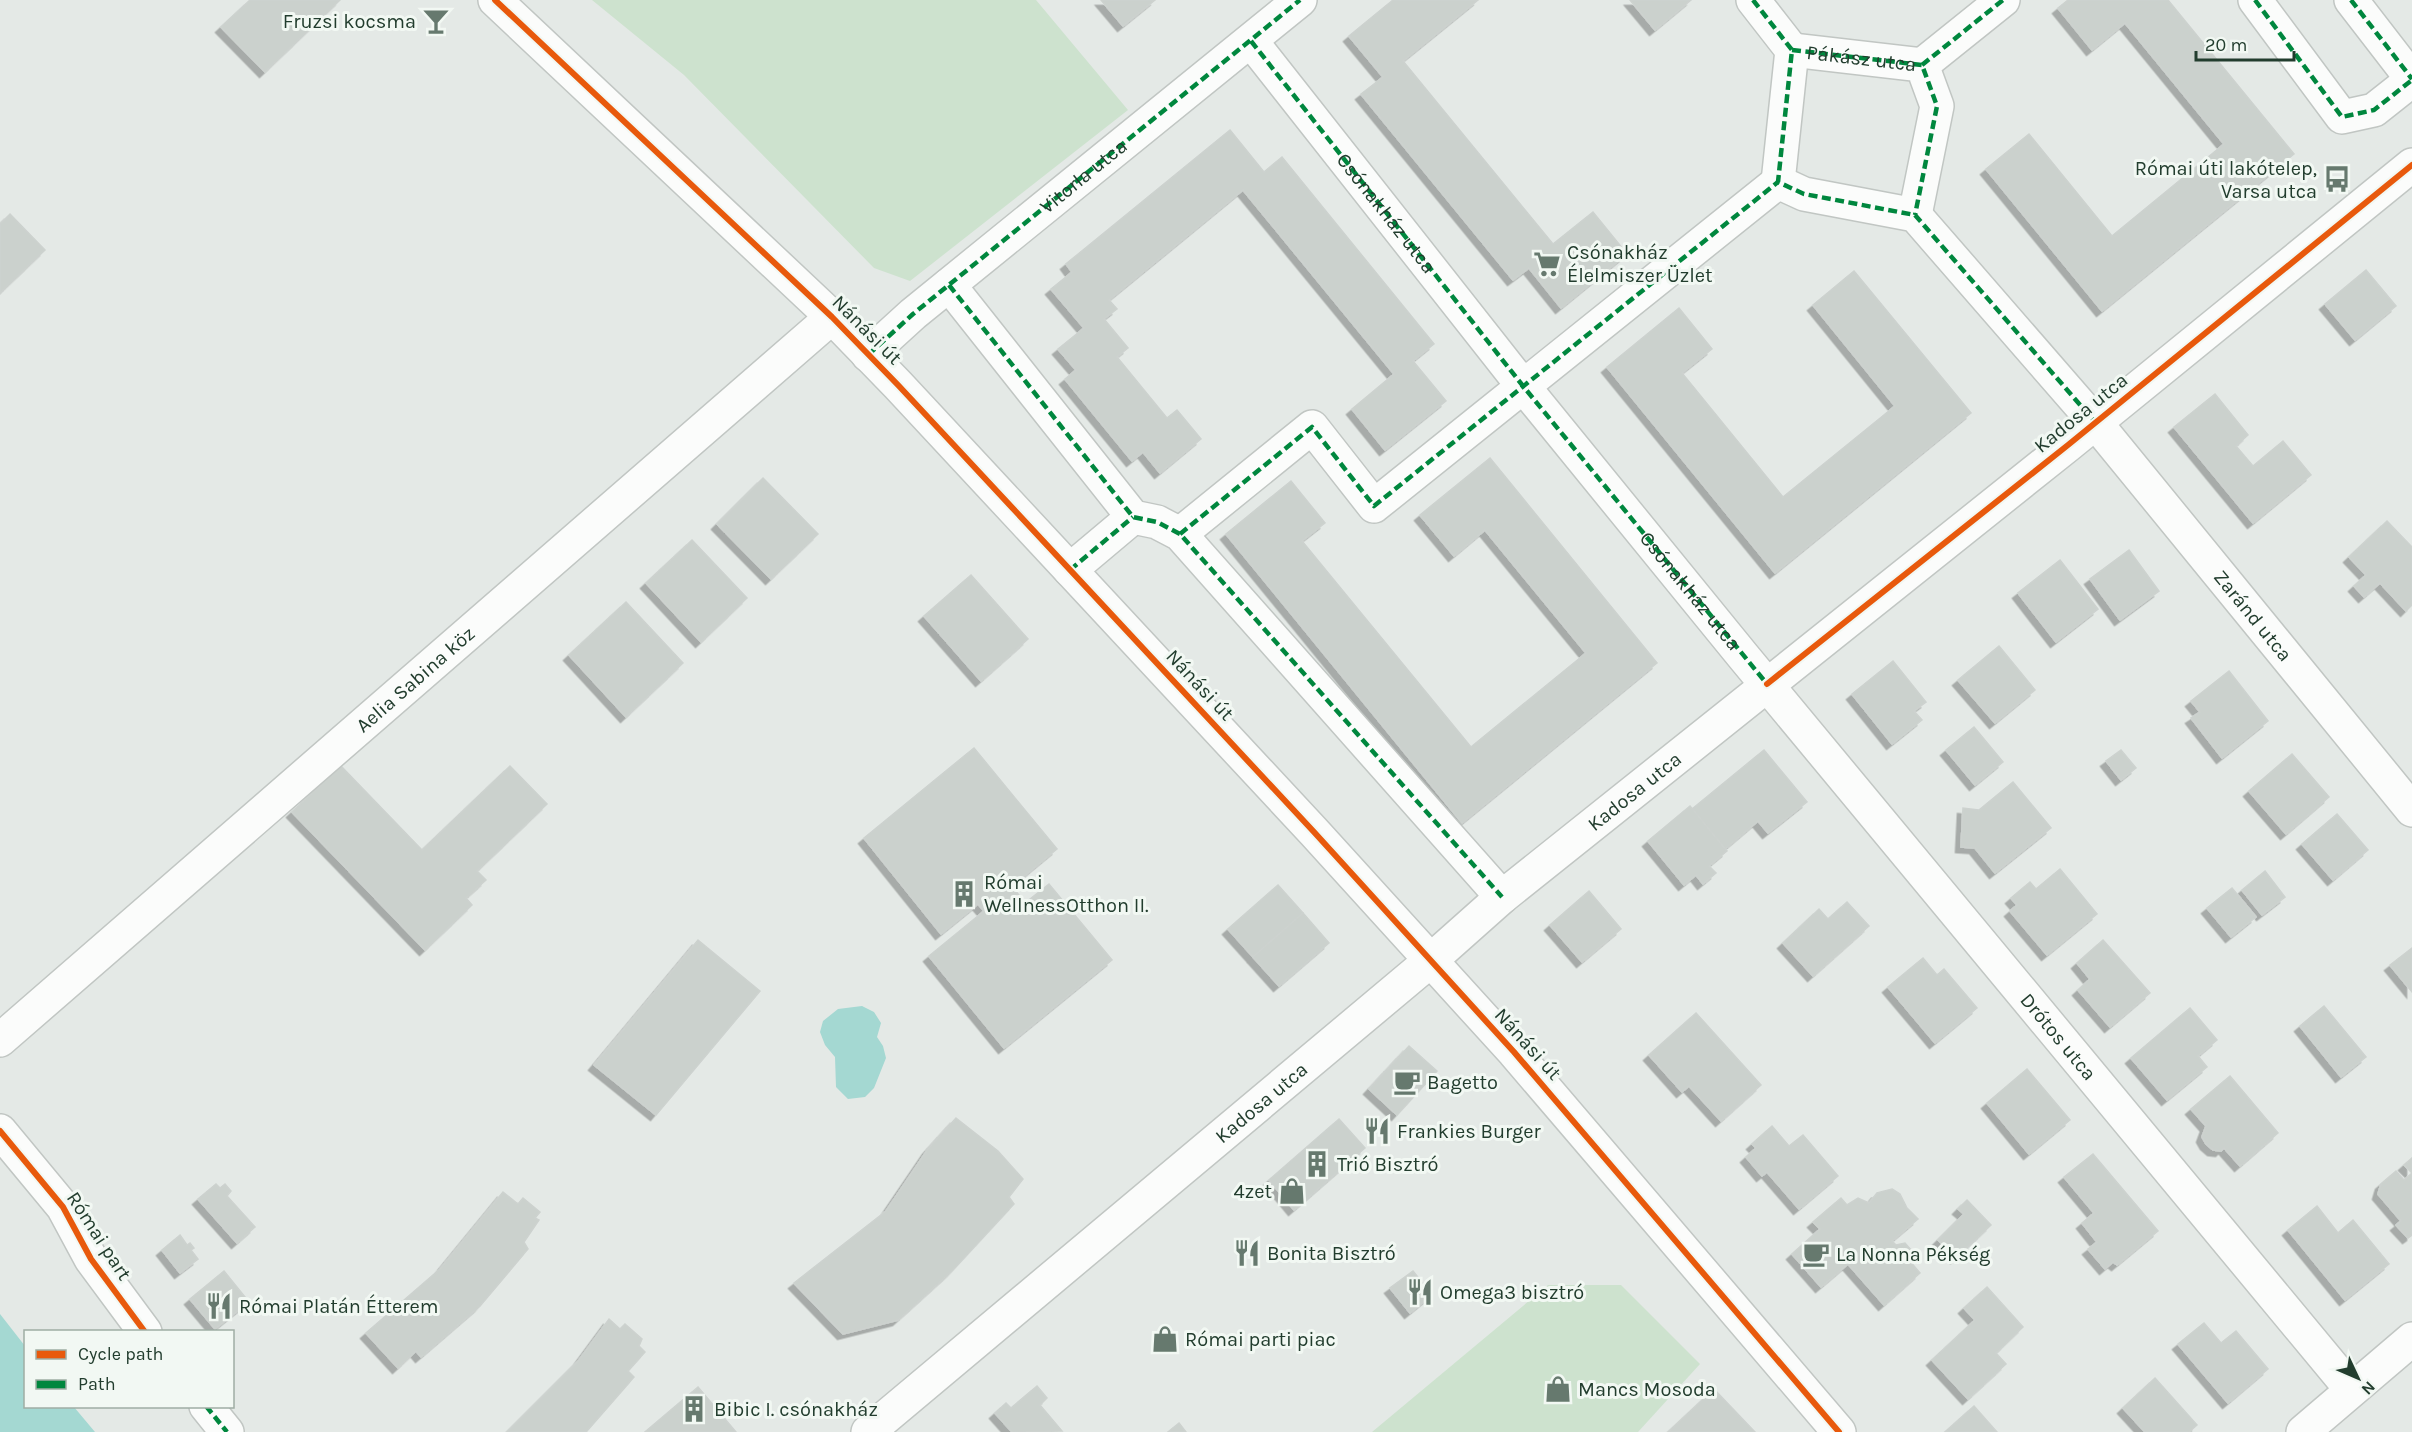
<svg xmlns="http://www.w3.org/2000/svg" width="2412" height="1432" font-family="Karla,sans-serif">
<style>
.green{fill:#cde2ce}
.water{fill:#a4d8d2}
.building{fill:#cbd1cd;stroke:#cdd2cf;stroke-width:1.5;filter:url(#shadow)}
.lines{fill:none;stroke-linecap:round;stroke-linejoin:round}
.minor-casing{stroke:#c1c6c3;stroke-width:36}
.minor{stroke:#fbfcfb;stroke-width:33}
.quiet{stroke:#00873e;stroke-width:4.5;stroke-dasharray:9 4.5;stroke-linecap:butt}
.cycleway-casing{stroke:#f2f8f3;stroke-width:10}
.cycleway{stroke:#e8590c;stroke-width:6}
.labels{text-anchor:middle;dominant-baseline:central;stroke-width:6;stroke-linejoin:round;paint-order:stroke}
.poi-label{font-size:20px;fill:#223d2e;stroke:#f2f8f3;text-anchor:start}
.street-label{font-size:20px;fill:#223d2e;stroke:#f2f8f3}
</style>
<defs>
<filter id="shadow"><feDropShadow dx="-5.5" dy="5.5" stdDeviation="0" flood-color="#0004"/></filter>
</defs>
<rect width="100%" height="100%" fill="#e4e9e6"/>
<g class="green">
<polygon points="592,0 1036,0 1128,110 910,281 874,268 684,75"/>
<polygon points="1548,1285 1621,1285 1700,1364 1638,1432 1372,1432"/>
</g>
<g class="water">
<polygon points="862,1006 874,1012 881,1023 877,1037 883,1046 886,1058 874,1088 865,1097 848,1099 836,1087 835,1057 825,1045 820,1032 823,1021 838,1009"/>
<polygon points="0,1314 25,1346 26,1406 74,1407 95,1432 0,1432"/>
</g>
<g class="building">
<polygon points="250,0 340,0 265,72 221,27"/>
<polygon points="1101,0 1155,0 1123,26"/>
<polygon points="1393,0 1478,0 1403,61 1553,244 1593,212 1627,254 1561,308 1529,268 1513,280 1361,94 1383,77 1349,36"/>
<polygon points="1630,0 1691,0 1655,30"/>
<polygon points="2068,0 2168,0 2294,154 2102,311 1986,169 2029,134 2112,236 2224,144 2125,23 2092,50 2058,8"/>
<polygon points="1230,130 1264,172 1282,157 1434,344 1413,361 1446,401 1385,450 1352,409 1394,374 1243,190 1109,300 1117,309 1104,319 1128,348 1117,357 1167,418 1177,410 1201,439 1160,473 1143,452 1132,461 1065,379 1076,370 1058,349 1084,328 1051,289 1072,272 1066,264"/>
<polygon points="10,214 45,250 0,293 0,224"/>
<polygon points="2366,270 2396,306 2355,340 2325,304"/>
<polygon points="1854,271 1971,413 1775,573 1607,367 1679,308 1712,349 1682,373 1783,497 1895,406 1813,305"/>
<polygon points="2215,394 2248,435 2236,446 2253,466 2283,441 2311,475 2253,523 2174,427"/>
<polygon points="1490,458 1657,663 1462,823 1226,534 1291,481 1325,523 1302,541 1471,747 1586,653 1485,530 1454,556 1420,515"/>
<polygon points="763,478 818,534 771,579 717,524"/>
<polygon points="2387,521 2412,547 2412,605 2406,611 2380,583 2364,597 2354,586 2366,575 2349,557"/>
<polygon points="692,540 747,598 701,642 646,583"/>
<polygon points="2129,550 2159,591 2120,620 2090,579"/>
<polygon points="2060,560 2098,609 2056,642 2018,593"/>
<polygon points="971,575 1028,639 981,681 924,616"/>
<polygon points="626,602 683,663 626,717 569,655"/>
<polygon points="1999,646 2035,690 1995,723 1958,680"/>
<polygon points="1893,661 1926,702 1914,711 1922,720 1892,744 1852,694"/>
<polygon points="2229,671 2268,721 2222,758 2191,718 2200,712 2191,701"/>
<polygon points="1974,727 2003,762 1975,785 1946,750"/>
<polygon points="974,748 1057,849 1012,886 1025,903 1049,884 1112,960 1004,1048 929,956 984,911 978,904 941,934 864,838"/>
<polygon points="1764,750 1807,802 1768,833 1758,821 1725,849 1692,809"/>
<polygon points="2121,750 2136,768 2121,780 2106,761"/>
<polygon points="2292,754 2329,797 2286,834 2249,791"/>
<polygon points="341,766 422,850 510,766 547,804 477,871 486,880 466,898 472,905 425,950 292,812"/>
<polygon points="2013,782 2051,828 1995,873 1975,848 1961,847 1963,808 1979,810"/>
<polygon points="1690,806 1727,851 1709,866 1716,873 1703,884 1696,875 1684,885 1648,841"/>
<polygon points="2337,814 2368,850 2333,880 2302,844"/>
<polygon points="2060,869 2097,914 2047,955 2010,911 2017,905 2011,898 2030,882 2036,889"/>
<polygon points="2265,871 2285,897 2262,915 2242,890"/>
<polygon points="1278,885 1303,913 1253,957 1228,929"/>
<polygon points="2232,888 2256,917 2231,937 2207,908"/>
<polygon points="1589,891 1621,929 1582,962 1550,925"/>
<polygon points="1847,902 1869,926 1813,976 1783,943 1819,909 1828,919"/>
<polygon points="1303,913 1329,943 1279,986 1253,957"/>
<polygon points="698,940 760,991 656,1115 594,1065"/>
<polygon points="2103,940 2150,993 2110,1027 2078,990 2090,979 2077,963"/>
<polygon points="2412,948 2412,992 2390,965"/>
<polygon points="1923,958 1937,975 1944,969 1977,1008 1935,1043 1888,987"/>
<polygon points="2324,1006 2366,1057 2341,1077 2300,1026"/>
<polygon points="2190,1008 2217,1040 2198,1056 2207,1067 2167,1100 2131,1058"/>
<polygon points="1696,1013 1761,1085 1721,1121 1689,1086 1682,1092 1649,1055"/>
<polygon points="1409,1046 1437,1071 1397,1115 1369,1089"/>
<polygon points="2027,1069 2070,1120 2029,1154 1987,1103"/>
<polygon points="2230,1076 2278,1133 2240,1166 2224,1148 2221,1151 2213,1150 2206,1144 2202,1137 2206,1126 2191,1109"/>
<polygon points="956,1118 998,1151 1023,1179 1009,1197 1014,1204 952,1271 898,1320 843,1334 794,1283 886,1211 928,1149"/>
<polygon points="1339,1119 1365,1148 1294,1210 1269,1180"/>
<polygon points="1772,1126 1789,1146 1803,1135 1838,1176 1799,1209 1767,1172 1762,1176 1746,1157 1756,1148 1752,1144"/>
<polygon points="2093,1154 2158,1231 2117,1265 2113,1262 2105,1269 2088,1249 2097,1242 2082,1223 2094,1213 2064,1177"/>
<polygon points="2412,1158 2412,1235 2408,1238 2396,1225 2401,1221 2378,1194 2381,1184 2396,1171 2404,1180 2412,1173 2404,1165"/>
<polygon points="216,1184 220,1188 225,1184 231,1191 227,1196 255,1227 237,1243 198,1199"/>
<polygon points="1892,1189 1900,1194 1907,1208 1918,1219 1892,1241 1896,1245 1905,1243 1913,1252 1909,1260 1920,1273 1884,1305 1848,1264 1821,1287 1792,1254 1820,1229 1813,1222 1841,1198 1847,1205 1858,1198 1869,1203 1877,1193"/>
<polygon points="503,1192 518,1204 523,1198 540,1212 535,1218 539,1220 524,1242 528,1249 480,1306 421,1357 416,1351 398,1368 366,1333 440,1269"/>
<polygon points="1967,1200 1991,1225 1956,1258 1938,1240 1964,1214 1958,1209"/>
<polygon points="2317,1206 2338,1233 2353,1220 2389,1264 2345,1300 2288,1230"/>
<polygon points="180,1235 187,1245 190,1243 194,1248 191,1250 198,1259 180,1273 162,1250"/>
<polygon points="224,1271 249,1302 215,1329 190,1299"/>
<polygon points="1413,1271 1432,1295 1410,1313 1390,1288"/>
<polygon points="1987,1287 2023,1327 1996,1353 2006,1364 1968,1399 1932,1360 1975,1320 1964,1308"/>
<polygon points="609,1319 620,1329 625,1324 642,1339 639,1346 645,1352 628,1371 634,1377 586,1432 507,1432 579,1360"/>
<polygon points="2204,1323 2221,1343 2236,1331 2268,1369 2228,1403 2178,1344"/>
<polygon points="2155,1378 2197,1425 2189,1432 2145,1432 2123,1408"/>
<polygon points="1037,1386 1047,1398 1040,1405 1062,1431 1012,1432 995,1413 1006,1403 1011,1408"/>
<polygon points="698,1387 736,1432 645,1432"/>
<polygon points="1714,1389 1755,1432 1668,1432"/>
<polygon points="1974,1406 1997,1432 1945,1432"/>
<polygon points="1179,1423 1186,1432 1168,1432"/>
</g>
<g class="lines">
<defs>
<g id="minor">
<polyline points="495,0 832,317 898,385 1314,832 1514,1052 1839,1432"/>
<path id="s1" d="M1753,0L1792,50L1778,182L1804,194L1915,215L2095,422L2412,810"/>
<polyline points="2255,0 2342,117 2374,110 2412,80"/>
<polyline points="2351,0 2412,79"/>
<path id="s2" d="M1251,41L1523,386L1743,656L2351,1389"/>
<path id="s3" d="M1792,50L1922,65L1937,106L1915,215"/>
<polyline points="1922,65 2003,0"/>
<polyline points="949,285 1133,517 1157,522 1180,534 1502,897"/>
<polyline points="868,355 913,314 1300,0"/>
<polyline points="1180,534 1312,427 1374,506 1778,182"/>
<polyline points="1070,570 1133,517"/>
<path id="s4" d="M0,1040L832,317"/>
<polyline points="0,1131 63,1207 91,1259 145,1332"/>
<polyline points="206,1406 227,1432"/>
<path id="s5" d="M868,1432L1430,961L1502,897L2068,445L2412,165"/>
<polyline points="2303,1432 2412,1339"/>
</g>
</defs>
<use href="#minor" class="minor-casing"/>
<use href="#minor" class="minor"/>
<g class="quiet">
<polyline points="1753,0 1792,50 1778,182 1804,194 1915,215 2095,422"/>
<polyline points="2255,0 2342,117 2374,110 2412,80"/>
<polyline points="2351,0 2412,79"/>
<path id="s6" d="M1251,41L1523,386L1767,684"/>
<polyline points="1792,50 1922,65 1937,106 1915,215"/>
<polyline points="1922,65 2003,0"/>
<polyline points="949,285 1133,517 1157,522 1180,534 1502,897"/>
<path id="s7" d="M868,355L913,314L1300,0"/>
<polyline points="1180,534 1312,427 1374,506 1778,182"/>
<polyline points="1070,570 1133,517"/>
<polyline points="206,1406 227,1432"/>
</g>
<defs>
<g id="cycleway">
<polyline points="495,0 832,317 898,385 1314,832 1514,1052 1839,1432"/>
<polyline points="1767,684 2068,445 2412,165"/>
<polyline points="0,1131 63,1207 91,1259 145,1332"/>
</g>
</defs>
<use href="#cycleway" class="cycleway-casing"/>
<use href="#cycleway" class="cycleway"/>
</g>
<defs>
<symbol id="bar-bare" viewBox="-9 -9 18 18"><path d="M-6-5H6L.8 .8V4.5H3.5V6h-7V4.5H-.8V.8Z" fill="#66796e" stroke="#f2f8f3" stroke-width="2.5" paint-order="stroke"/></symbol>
<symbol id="bus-bare" viewBox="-9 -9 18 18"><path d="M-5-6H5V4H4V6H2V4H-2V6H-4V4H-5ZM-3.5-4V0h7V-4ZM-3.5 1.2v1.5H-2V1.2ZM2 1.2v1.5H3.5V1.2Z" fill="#66796e" stroke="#f2f8f3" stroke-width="2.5" paint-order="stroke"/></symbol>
<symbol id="supermarket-bare" viewBox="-9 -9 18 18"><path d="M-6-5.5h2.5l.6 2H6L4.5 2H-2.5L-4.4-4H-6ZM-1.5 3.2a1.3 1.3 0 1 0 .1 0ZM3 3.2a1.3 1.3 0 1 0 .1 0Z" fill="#66796e" stroke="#f2f8f3" stroke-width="2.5" paint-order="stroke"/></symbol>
<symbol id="building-bare" viewBox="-9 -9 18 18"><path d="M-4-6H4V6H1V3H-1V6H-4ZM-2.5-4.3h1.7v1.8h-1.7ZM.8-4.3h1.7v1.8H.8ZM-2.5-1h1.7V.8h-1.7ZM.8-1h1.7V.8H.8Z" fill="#66796e" stroke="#f2f8f3" stroke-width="2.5" paint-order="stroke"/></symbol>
<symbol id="cafe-bare" viewBox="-9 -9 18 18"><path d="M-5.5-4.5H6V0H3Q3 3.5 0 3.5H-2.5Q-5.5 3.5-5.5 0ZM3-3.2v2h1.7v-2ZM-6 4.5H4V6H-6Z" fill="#66796e" stroke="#f2f8f3" stroke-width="2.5" paint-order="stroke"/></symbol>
<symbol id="restaurant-bare" viewBox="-9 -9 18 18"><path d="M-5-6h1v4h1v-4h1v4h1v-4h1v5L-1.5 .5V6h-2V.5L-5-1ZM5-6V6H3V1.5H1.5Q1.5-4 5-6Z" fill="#66796e" stroke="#f2f8f3" stroke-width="2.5" paint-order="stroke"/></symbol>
<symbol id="shop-bare" viewBox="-9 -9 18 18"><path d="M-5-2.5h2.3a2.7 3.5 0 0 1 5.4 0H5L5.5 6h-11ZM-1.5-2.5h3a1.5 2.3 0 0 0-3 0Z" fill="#66796e" stroke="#f2f8f3" stroke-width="2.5" paint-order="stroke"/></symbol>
</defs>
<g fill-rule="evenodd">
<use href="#bar-bare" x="417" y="2" width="38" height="38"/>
<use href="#bus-bare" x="2318" y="160" width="38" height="38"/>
<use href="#supermarket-bare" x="1528" y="245" width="38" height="38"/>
<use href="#building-bare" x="945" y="875" width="38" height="38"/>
<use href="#cafe-bare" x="1388" y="1063" width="38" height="38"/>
<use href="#restaurant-bare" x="1358" y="1112" width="38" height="38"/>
<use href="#building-bare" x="1298" y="1145" width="38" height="38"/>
<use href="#shop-bare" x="1273" y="1172" width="38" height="38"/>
<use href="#restaurant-bare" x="1228" y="1234" width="38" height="38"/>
<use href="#cafe-bare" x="1797" y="1235" width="38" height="38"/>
<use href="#restaurant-bare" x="1401" y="1273" width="38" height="38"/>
<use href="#restaurant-bare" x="200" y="1287" width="38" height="38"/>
<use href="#shop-bare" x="1146" y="1320" width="38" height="38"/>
<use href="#shop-bare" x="1539" y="1370" width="38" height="38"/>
<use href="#building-bare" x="675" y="1390" width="38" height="38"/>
</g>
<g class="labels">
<g class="poi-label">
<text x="416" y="21" text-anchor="end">Fruzsi kocsma</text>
<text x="2317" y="168" text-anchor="end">Római úti lakótelep,<tspan x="2317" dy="23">Varsa utca</tspan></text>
<text x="1567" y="252">Csónakház<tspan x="1567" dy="23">Élelmiszer Üzlet</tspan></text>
<text x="984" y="882">Római<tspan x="984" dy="23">WellnessOtthon II.</tspan></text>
<text x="1427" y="1082">Bagetto</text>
<text x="1397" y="1131">Frankies Burger</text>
<text x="1337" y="1164">Trió Bisztró</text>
<text x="1272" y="1191" text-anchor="end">4zet</text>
<text x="1267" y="1253">Bonita Bisztró</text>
<text x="1836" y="1254">La Nonna Pékség</text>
<text x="1440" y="1292">Omega3 bisztró</text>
<text x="239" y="1306">Római Platán Étterem</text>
<text x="1185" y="1339">Római parti piac</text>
<text x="1578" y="1389">Mancs Mosoda</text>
<text x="714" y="1409">Bibic I. csónakház</text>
</g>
<g class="street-label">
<text stroke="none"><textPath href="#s3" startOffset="70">Pákász utca</textPath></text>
<text stroke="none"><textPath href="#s7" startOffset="280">Vitorla utca</textPath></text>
<text stroke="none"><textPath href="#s6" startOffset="219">Csónakház utca</textPath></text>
<text transform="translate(867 330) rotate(45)">Nánási út</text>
<text transform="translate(2081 413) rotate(-39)">Kadosa utca</text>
<text stroke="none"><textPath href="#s6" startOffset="704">Csónakház utca</textPath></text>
<text stroke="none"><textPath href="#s1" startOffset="862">Zaránd utca</textPath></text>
<text stroke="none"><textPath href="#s4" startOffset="550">Aelia Sabina köz</textPath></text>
<text transform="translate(1200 685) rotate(47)">Nánási út</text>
<text stroke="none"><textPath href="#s5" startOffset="999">Kadosa utca</textPath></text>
<text stroke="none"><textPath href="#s2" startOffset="1282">Drótos utca</textPath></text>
<text transform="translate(1528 1044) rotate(48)">Nánási út</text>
<text stroke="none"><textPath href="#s5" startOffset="513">Kadosa utca</textPath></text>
<text transform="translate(99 1236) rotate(57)">Római part</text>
</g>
</g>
<rect x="24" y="1330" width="210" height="78" fill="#f2f8f3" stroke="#9fada4" stroke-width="1.5"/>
<rect x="36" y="1350" width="30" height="9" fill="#e8590c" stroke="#9fada4" stroke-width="1.5"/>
<text x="78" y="1360" font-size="18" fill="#223d2e">Cycle path</text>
<rect x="36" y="1380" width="30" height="9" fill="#00873e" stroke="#9fada4" stroke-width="1.5"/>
<text x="78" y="1390" font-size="18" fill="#223d2e">Path</text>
<g transform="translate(2358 1378) rotate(134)" stroke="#f2f8f3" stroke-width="4.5" paint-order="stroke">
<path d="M0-4.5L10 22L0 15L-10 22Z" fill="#223d2e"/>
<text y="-9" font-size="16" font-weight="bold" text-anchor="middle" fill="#223d2e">N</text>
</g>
<path d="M2196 51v9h98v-9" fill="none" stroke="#223d2e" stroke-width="3"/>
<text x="2205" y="51" font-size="18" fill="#223d2e" stroke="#f2f8f3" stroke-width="4.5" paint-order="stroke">20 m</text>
</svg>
